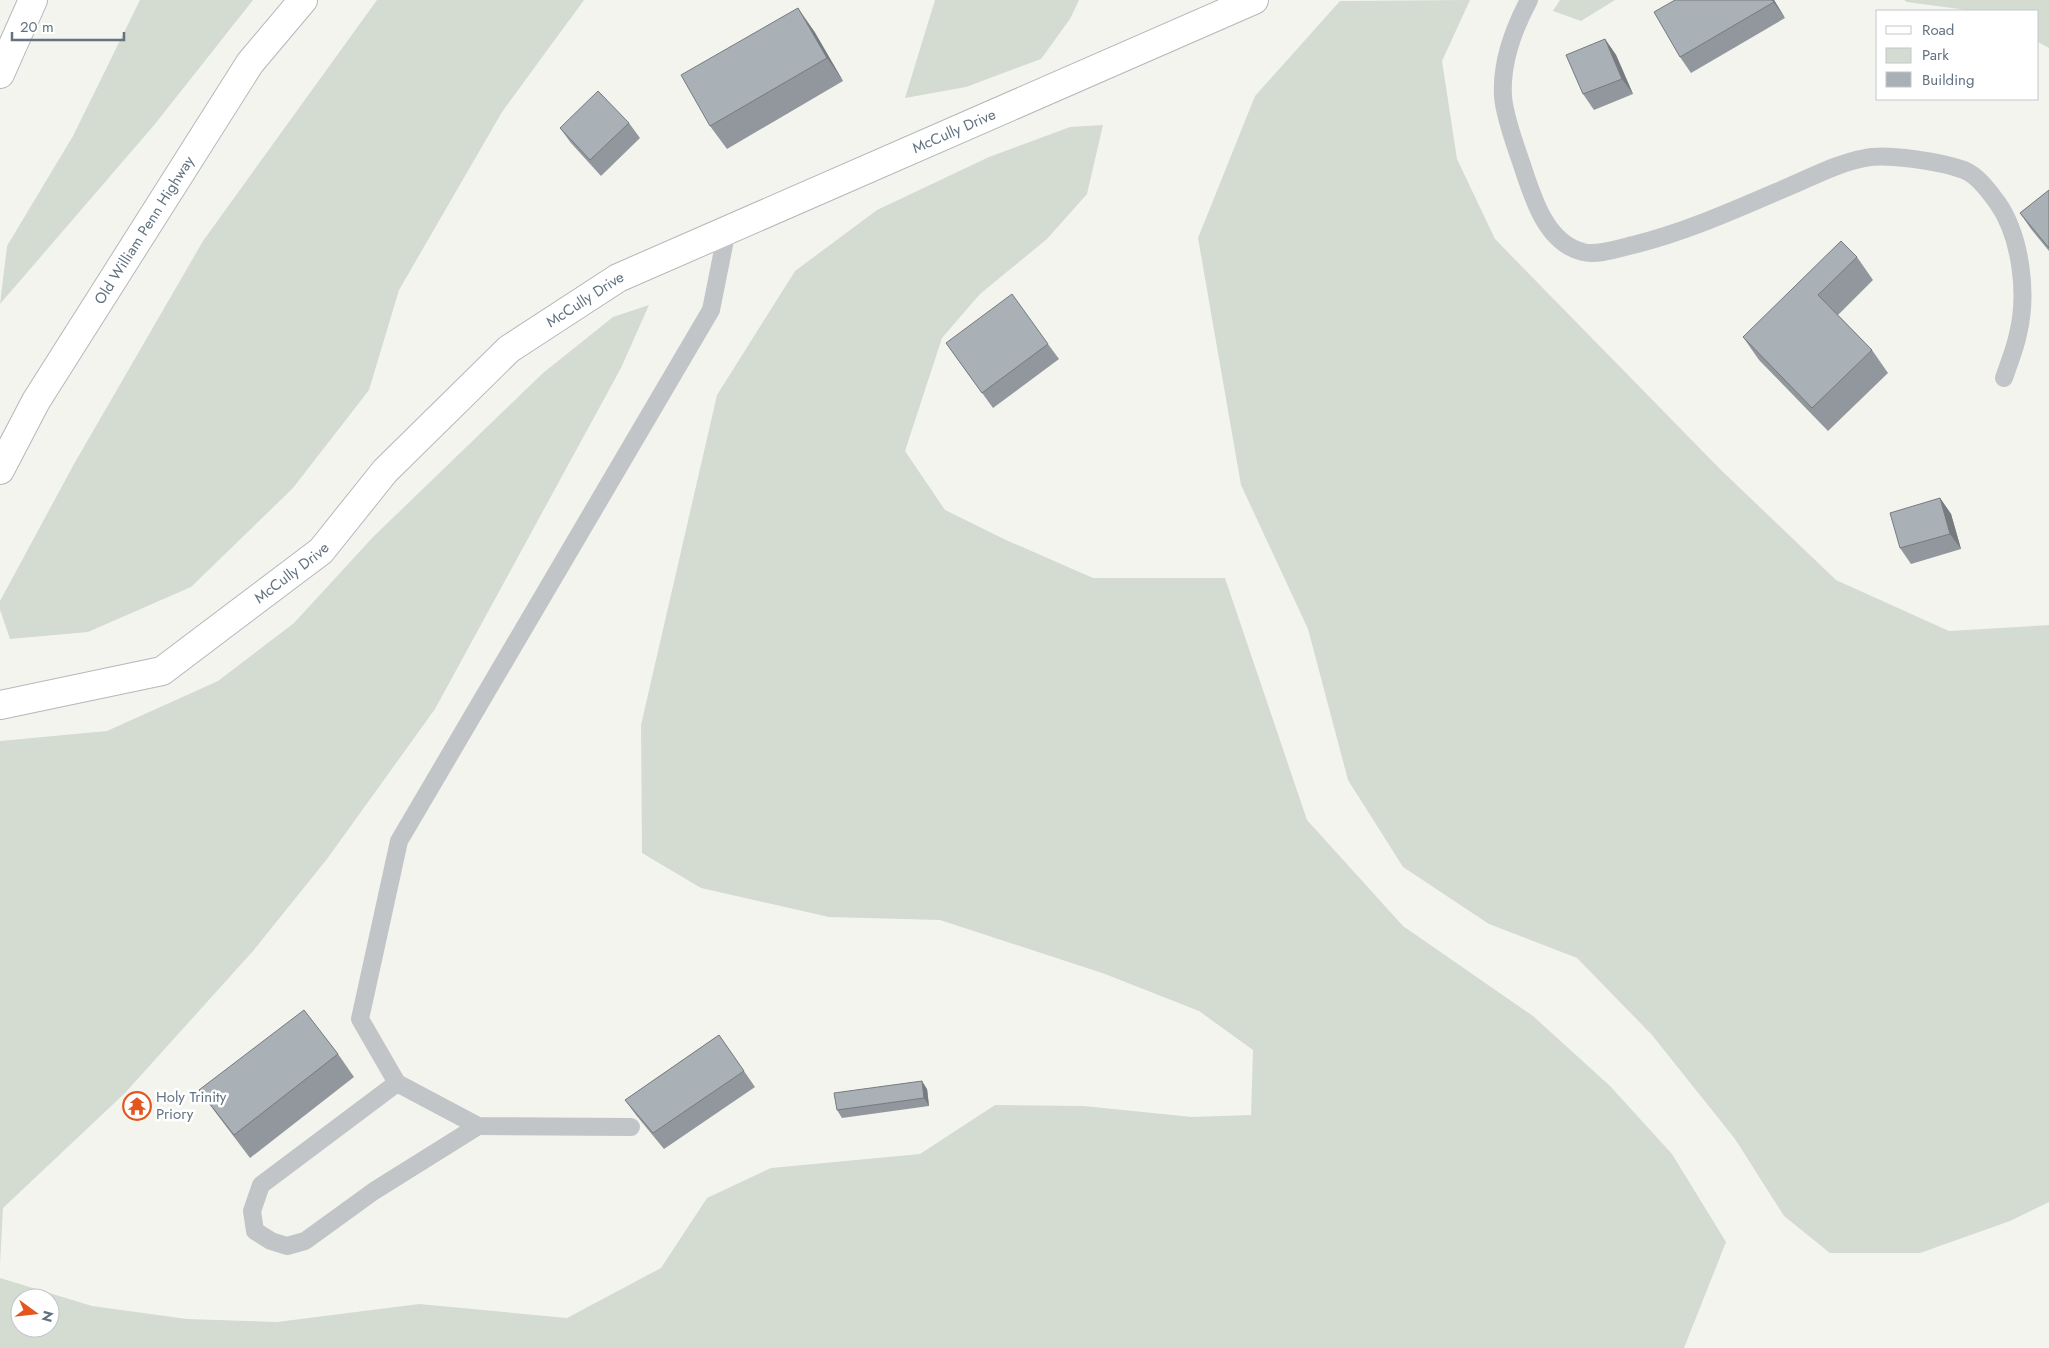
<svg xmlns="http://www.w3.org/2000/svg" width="2049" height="1348" font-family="Jost,sans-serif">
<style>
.green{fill:#d4dbd1;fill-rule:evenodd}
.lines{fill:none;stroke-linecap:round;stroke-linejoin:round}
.secondary-casing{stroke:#b3b8bc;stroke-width:30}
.highway-casing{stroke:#b4b7ba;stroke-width:30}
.lane{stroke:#c1c5c8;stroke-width:18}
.secondary{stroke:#fff;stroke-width:28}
.highway{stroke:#fff;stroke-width:28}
.wall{fill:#91979d}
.shaded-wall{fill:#767b7f}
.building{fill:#a9b0b6;stroke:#767b7f}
.labels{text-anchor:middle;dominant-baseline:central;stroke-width:5;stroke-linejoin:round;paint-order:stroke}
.street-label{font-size:15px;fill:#627281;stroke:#fff}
.poi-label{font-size:15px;fill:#627281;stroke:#fff;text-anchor:start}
</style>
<rect width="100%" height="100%" fill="#f4f4ef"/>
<g class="green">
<polygon points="140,0 253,0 155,124 0,304 7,246 73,136"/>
<polygon points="377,0 584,0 502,112 399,290 369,390 293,488 191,587 88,632 10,639 0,610 0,601 74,464 203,241"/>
<polygon points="935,0 1079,0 1070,19 1041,59 966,87 905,98"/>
<polygon points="1470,0 1442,61 1457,159 1495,239 1721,470 1836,580 1949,631 2049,625 2049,1202 2010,1221 1920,1253 1830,1253 1784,1216 1735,1139 1652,1035 1577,958 1489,924 1403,867 1348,780 1308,629 1241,485 1198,238 1255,96 1340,1"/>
<polygon points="1560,0 1615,0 1581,21 1553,11"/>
<polygon points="1904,0 2049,0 2049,48 2038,42 2038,11 1974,11 1907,2"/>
<path d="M1103,125L1087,194L1047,239L980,294L942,338L905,451L945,510L1006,540L1093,578H1225L1307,820L1403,926L1533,1016L1610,1086L1672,1154L1726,1242L1684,1348H0V1278L92,1306L187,1319L277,1322L419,1304L567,1318L661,1268L707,1198L771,1168L920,1154L995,1105L1084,1106L1192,1117L1251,1115L1253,1050L1199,1011L1105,974L940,920L829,917L701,888L642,853L641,725L717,395L795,271L877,210L989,157L1070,127ZM20,1298H50V1328H20Z"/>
<polygon points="649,305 621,368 435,709 327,859 253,951 125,1093 3,1208 0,1264 0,741 107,731 218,681 294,623 373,537 543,373 613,317"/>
</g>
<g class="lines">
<defs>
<g id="secondary">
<path id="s1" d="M0,470L36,401L250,63L303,0"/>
<path id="s2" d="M0,705L162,671L321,551L385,471L509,349L618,278L1254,0"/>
</g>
<polyline id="highway" points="0,74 33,0"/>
</defs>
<use href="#secondary" class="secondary-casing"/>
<use href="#highway" class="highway-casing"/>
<g class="lane">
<path d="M1529,0C1513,30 1501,62 1503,96C1504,114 1515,145 1521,162C1532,195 1545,243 1583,252C1596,256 1620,248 1633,245C1686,232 1737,209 1788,187C1812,177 1838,163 1865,158C1887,153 1942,162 1964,170C1978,176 1988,190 1997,202C2021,236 2028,294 2018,334C2015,349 2009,363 2004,378"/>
<polyline points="397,1083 261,1185 252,1211 255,1231 271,1241 287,1246 305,1241 374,1191 478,1126"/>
<polyline points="631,1127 478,1126 397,1083 360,1019 399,841 711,310 727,230"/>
</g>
<use href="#secondary" class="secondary"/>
<use href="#highway" class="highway"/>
</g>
<g class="wall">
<polygon points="1675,0 1774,0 1785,18 1691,73 1680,57"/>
<polygon points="814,31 843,81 727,149 710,126"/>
<polygon points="1605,39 1616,55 1633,94 1594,110 1583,94"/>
<polygon points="629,123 640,138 601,176 571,143 560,128"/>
<polygon points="2049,190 2049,251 2031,229 2020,213"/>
<polygon points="1857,257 1873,280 1838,315 1872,350 1888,373 1828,431 1759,360 1743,337"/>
<polygon points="946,343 1048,344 1059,359 993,408"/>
<polygon points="1940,498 1951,514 1961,549 1911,564 1900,548"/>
<polygon points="719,1035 755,1087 664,1149 636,1115 625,1100"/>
<polygon points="338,1054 354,1077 250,1158 216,1113 199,1090"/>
<polygon points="927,1089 929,1106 842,1118 837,1110"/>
</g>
<g class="shaded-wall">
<polygon points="1772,0 1774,0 1785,18"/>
<polygon points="798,8 814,31 843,81 827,58"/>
<polygon points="1605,39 1616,55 1633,94 1622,79"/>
<polygon points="1940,498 1951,514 1961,549 1950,534"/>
<polygon points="922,1081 927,1089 929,1106 924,1098"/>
</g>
<g class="building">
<polygon points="1675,0 1772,0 1774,2 1680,57 1654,12"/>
<polygon points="798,8 827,58 710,126 681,75"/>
<polygon points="1605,39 1622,79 1583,94 1566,55"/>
<polygon points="598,91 629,123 590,160 560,128"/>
<polygon points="2049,190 2049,248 2020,213"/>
<polygon points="1841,241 1857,257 1818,295 1872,350 1812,408 1743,337"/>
<polygon points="1012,294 1048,344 982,393 946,343"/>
<polygon points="1940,498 1950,534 1900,548 1890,513"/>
<polygon points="304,1010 338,1054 234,1135 199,1090"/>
<polygon points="719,1035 744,1071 653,1133 625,1100"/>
<polygon points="922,1081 924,1098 837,1110 834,1093"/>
</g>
<defs>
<symbol id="temple-ring" viewBox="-11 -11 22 22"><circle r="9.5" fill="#fff" stroke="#e4561f" stroke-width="1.5"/><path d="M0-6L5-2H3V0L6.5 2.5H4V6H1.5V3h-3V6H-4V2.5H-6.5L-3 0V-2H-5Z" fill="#e4561f"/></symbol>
</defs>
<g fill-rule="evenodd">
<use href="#temple-ring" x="121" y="1090" width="32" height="32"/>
</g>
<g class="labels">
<g class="street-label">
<text stroke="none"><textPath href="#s2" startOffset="1138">McCully Drive</textPath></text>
<text stroke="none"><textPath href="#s1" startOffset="280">Old William Penn Highway</textPath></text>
<text stroke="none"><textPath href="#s2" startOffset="732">McCully Drive</textPath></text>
<text stroke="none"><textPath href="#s2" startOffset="328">McCully Drive</textPath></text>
</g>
<g class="poi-label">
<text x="156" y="1097">Holy Trinity<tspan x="156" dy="17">Priory</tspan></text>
</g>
</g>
<rect x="1876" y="10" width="162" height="90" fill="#ffffff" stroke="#c0c7cd"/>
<rect x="1886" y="26" width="25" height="8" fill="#ffffff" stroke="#c0c7cd"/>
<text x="1922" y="35" font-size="15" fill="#627281">Road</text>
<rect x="1886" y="48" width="25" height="15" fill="#d4dbd1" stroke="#c0c7cd"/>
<text x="1922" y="60" font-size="15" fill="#627281">Park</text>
<rect x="1886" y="72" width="25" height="15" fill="#a9b0b6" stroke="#c0c7cd"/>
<text x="1922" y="85" font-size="15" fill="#627281">Building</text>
<g transform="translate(35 1313) rotate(105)"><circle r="24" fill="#ffffff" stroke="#c0c7cd"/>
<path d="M0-4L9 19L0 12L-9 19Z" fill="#e4561f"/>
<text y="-8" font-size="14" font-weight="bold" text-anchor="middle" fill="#627281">N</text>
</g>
<path d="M12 32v8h112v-8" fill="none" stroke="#627281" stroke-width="2.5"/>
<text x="20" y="32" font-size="15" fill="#627281" stroke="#ffffff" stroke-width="4" paint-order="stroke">20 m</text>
</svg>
